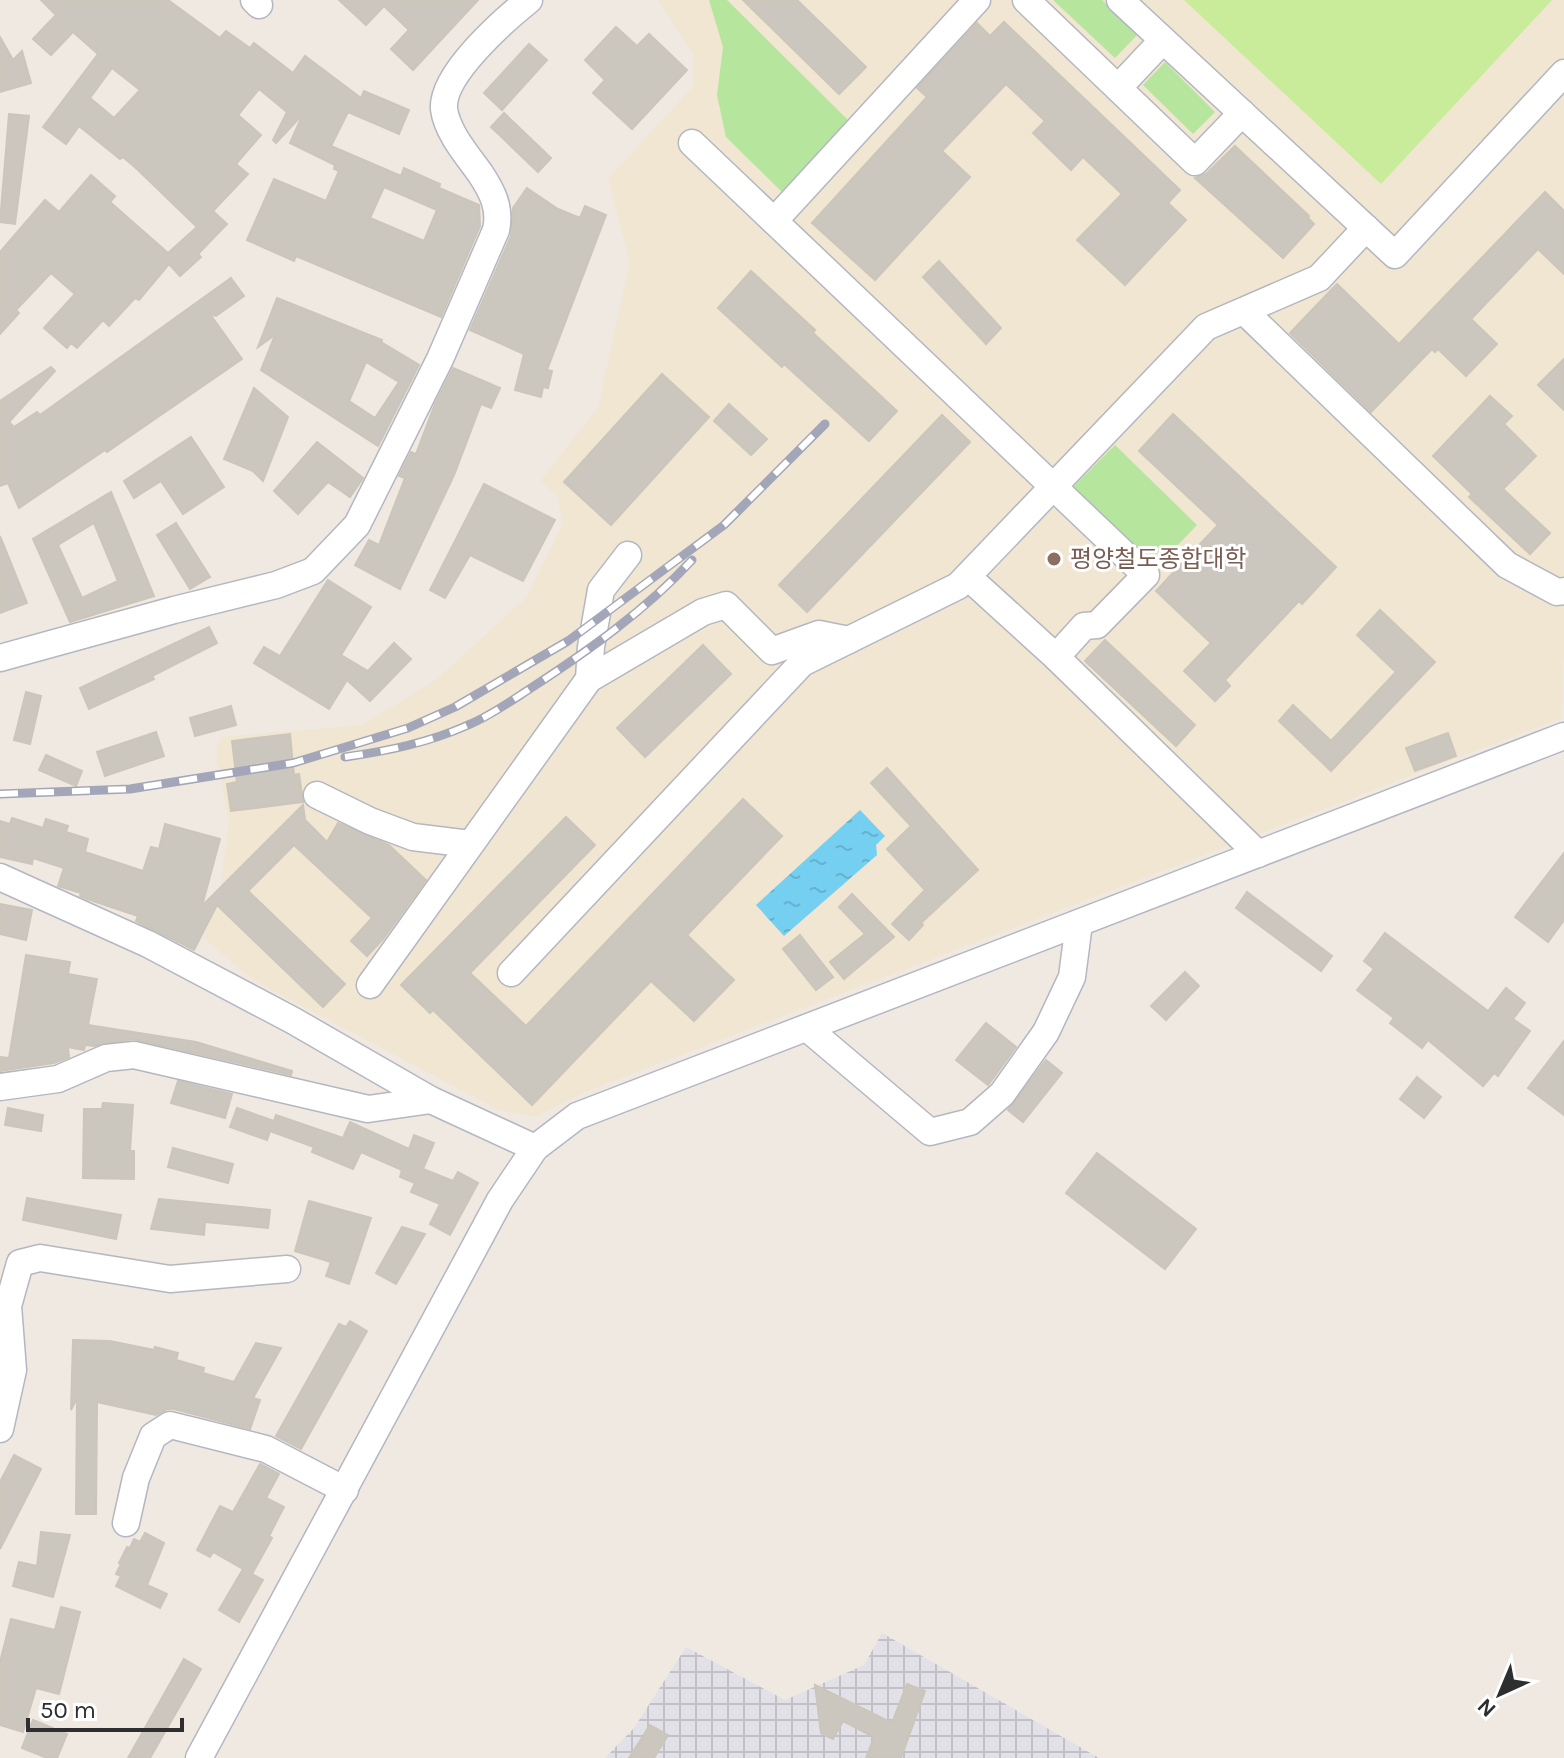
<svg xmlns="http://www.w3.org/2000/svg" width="1564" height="1758" font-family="Karla,'Noto Sans KR',sans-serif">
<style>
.industrial{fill:url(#industrial-grid)}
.education{fill:#f0e6d1}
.grass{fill:#b6e59e}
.pitch{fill:#c9ec9a}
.water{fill:url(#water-ripples)}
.building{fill:#cbc7bf;stroke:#cbc5ba;stroke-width:2;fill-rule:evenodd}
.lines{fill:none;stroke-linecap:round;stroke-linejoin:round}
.minor-casing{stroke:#b4b7c1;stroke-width:29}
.minor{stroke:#fff;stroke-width:26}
.rail-casing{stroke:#a3a6b8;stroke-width:9}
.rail{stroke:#fff;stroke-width:6;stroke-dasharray:18;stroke-linecap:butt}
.education-dot{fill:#8d6e63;stroke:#fff;stroke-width:3}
.labels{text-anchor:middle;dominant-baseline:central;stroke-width:6;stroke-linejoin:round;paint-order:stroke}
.education-label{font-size:24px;fill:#785e54;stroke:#fff;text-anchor:start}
</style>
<defs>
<pattern id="industrial-grid" width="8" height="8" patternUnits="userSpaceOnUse" patternTransform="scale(2)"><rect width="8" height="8" fill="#e3e1e8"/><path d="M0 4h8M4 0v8" fill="none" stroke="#c3c1c7"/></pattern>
<pattern id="water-ripples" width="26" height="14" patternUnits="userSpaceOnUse" patternTransform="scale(2)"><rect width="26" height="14" fill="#75cff0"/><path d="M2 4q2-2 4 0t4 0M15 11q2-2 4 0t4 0" fill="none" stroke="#66b2ce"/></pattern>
</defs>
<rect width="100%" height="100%" fill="#efe9e1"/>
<polygon class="industrial" points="882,1633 1099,1758 605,1758 634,1728 686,1647 785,1700 864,1665"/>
<polygon class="education" points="658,0 1564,0 1564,642 1561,718 587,1091 535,1117 499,1110 255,981 204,938 220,892 229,823 216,755 221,737 362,725 436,680 527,597 563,523 557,495 540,481 598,408 630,262 608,179 694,85 693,54"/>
<g class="grass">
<polygon points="709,0 727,0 851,123 782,192 726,137 717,95 723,47"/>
<polygon points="1053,0 1102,0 1138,34 1115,58"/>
<polygon points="1165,62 1215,112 1193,134 1143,85"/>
<polygon points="1115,445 1197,525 1155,569 1072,488"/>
</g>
<polygon class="pitch" points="1184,0 1552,0 1381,184"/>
<polygon class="water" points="860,810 885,836 876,845 877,855 784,936 756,905"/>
<g class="building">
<path d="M41,0H168L220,38L226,31L250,48L254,43L293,73L305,56L361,98L364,91L409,110L399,134L348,112L331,146L401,176L404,168L440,184L439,188L479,205L480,226L441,317L296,256L294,261L247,240L274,179L326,201L339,171L334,169L335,165L290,143L303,114L276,143L273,140L287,112L259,89L238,115L261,135L236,164L248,174L213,211L227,224L198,254L201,257L180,276L169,264L139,300L135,298L109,326L103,320L77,348L71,343L67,348L44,328L75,294L51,273L16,310L19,313L0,334V252L45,200L59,212L91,175L115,196L110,202L168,253L197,227L137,169L123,157L120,159L79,126L66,144L43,127L98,54L73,32L51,55L33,39L56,15ZM112,68L140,90L114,118L90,98ZM384,187L437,210L424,241L370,218Z"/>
<polygon points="339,0 478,0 413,70 391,49 409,30 384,6 366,25"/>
<polygon points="743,0 797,0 866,67 839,94"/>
<polygon points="1004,22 1180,190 1168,203 1186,220 1125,285 1077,240 1122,194 1083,157 1071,170 1033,133 1045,121 1006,84 942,151 970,177 875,280 812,223 927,97 917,88 977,23 990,36"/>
<polygon points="616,27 637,46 649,34 687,70 632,129 593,93 605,80 585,60"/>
<polygon points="0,37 13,60 22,51 31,83 0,92"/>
<polygon points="529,44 547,60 502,110 484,93"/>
<polygon points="504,113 551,158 538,172 491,127"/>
<polygon points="9,114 29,116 15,224 0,222"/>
<polygon points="1235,146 1309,216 1308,218 1314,224 1283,258 1195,178 1206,174"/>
<polygon points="527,188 558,209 580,218 585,206 606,215 547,370 552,371 548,388 543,387 541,397 515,390 524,354 470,330 511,236 513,208"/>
<polygon points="1545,192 1564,211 1564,274 1538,249 1471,319 1497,344 1466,376 1438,349 1435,352 1432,349 1371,412 1290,333 1337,284 1399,344"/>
<polygon points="939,261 1001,328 986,344 923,277"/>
<polygon points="751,271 815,330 813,333 897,411 869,441 784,364 782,367 718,308"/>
<polygon points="231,278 244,296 216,316 210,314 242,359 107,452 105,450 19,508 8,483 0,486 0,401 51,367 55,371 9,422 14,427 37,412 40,415"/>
<path d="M277,298L382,340L381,342L419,365L378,446L261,370L275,335L258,347ZM366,362L399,382L375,418L349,401Z"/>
<polygon points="1564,359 1564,410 1538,385"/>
<polygon points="453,368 500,388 491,408 481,404 454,475 400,589 355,565 369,540 379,545 405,478 399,476 411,452 416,454 435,404"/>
<polygon points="662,374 709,417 611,525 564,482"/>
<polygon points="254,388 288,417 263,481 253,471 224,459"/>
<polygon points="1490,396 1512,416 1504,424 1536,456 1503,489 1550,533 1530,554 1469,497 1472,494 1433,456"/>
<polygon points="729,404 767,439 751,455 714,421"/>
<polygon points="1173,414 1336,567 1302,604 1299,601 1225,680 1230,686 1215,701 1184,671 1211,643 1156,591 1218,525 1139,451"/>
<polygon points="942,415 970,442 807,612 779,585"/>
<polygon points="191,437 224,487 183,514 161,481 134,498 124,481"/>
<polygon points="317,442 363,478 350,497 328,482 298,514 274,491"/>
<polygon points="484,484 555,520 523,581 470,555 445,598 430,590"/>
<path d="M111,492L154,596L70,622L33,539ZM94,523L118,581L82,598L58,545Z"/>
<polygon points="176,523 210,577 190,589 157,535"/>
<polygon points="0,536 27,603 0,613"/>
<polygon points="328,580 371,607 341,655 368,671 394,643 411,659 370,701 347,680 329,709 254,663 264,647 280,656"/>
<polygon points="1380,610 1435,662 1331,771 1279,721 1293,705 1331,741 1396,672 1357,635"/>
<polygon points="209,627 217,643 152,676 154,679 89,709 80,688"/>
<polygon points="1105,640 1195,725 1176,746 1085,661"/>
<polygon points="703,645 731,674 645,757 617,728"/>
<polygon points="26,692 41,696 30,744 14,740"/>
<polygon points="231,706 236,725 195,736 190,718"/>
<polygon points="156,732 164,756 105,776 97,752"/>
<polygon points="1448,733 1456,756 1415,771 1406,748"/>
<polygon points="290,734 294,775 299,774 303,802 231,811 227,784 237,782 232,741"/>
<polygon points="46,755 82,771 76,786 39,770"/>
<polygon points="887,768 978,870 921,923 923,925 909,940 892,924 925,890 887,849 911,826 871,783"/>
<polygon points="743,799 782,836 687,935 734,980 694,1021 651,981 532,1105 433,1010 430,1013 401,985 566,817 595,845 470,973 526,1026"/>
<polygon points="303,805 305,820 327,842 338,823 389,845 426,880 383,939 367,956 351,941 372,918 294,845 248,891 345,984 323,1007 217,905 194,950 136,921 138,916 87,899 80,896 81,893 58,886 64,868 33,858 32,864 0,857 0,821 10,824 12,818 43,828 46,819 68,826 66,832 88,839 85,852 143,871 151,847 159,849 165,824 220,839 202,906"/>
<polygon points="1564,853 1564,920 1548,942 1515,917"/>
<polygon points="1247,892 1332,956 1321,971 1236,908"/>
<polygon points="852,894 894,937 844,979 830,962 865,934 839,907"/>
<polygon points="0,904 32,910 26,940 0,934"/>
<polygon points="1385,933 1488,1011 1506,988 1525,1003 1513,1019 1530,1031 1498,1076 1494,1073 1483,1086 1428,1040 1422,1048 1390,1023 1394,1018 1357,990 1374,969 1364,961"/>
<polygon points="800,935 833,977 816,990 783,949"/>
<polygon points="26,955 70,962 68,974 97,979 88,1025 196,1042 292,1071 291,1075 133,1039 94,1046 85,1045 84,1050 68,1047 69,1057 54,1063 0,1071 0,1057 9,1058"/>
<polygon points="1185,972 1199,986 1166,1020 1151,1006"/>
<polygon points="986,1023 1016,1047 988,1085 956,1060"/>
<polygon points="1564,1041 1564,1115 1528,1088"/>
<polygon points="1046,1060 1062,1073 1023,1122 1008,1110"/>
<polygon points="1417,1077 1441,1097 1424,1118 1400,1099"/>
<polygon points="178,1081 232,1094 225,1118 171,1103"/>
<polygon points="103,1103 133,1105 130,1151 134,1151 134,1179 83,1178 84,1109 102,1109"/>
<polygon points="8,1108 43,1115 41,1131 5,1125"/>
<polygon points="237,1108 274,1121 276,1115 343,1138 350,1122 409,1149 414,1135 434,1143 423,1169 453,1181 458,1172 478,1183 450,1235 430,1224 440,1204 411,1192 415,1183 400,1177 402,1170 361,1152 353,1169 312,1152 314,1147 270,1131 267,1140 230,1127"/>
<polygon points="173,1148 233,1164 228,1183 168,1167"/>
<polygon points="1097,1153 1196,1229 1165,1269 1066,1193"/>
<polygon points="27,1198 121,1215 116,1239 23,1220"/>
<polygon points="159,1199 270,1210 268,1228 205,1222 204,1235 151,1229"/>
<polygon points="309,1201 371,1218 349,1284 326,1276 331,1262 295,1251"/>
<polygon points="402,1227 425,1234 396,1284 376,1273"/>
<polygon points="350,1321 367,1331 301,1449 276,1436 339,1324 346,1327"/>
<polygon points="73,1340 110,1341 154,1350 155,1347 178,1353 176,1360 204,1368 203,1373 234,1382 256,1343 281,1348 253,1398 260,1400 250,1429 174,1409 167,1409 156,1415 97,1402 96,1514 76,1514 77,1398 71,1410"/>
<polygon points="14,1455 41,1469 0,1549 0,1482"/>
<polygon points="260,1464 279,1474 266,1498 284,1507 269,1536 272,1538 252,1574 263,1580 239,1622 219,1610 243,1569 213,1552 210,1557 197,1550 220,1506 233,1512"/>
<polygon points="41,1532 70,1535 53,1597 13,1586 19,1562 37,1566"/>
<polygon points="145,1533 164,1543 147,1585 167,1594 160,1608 116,1586 121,1576 116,1574 121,1564 119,1563 127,1547 130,1548 134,1539 140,1542"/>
<polygon points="61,1607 80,1612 59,1694 36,1688 23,1732 0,1725 0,1662 11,1619 55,1630"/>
<polygon points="184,1659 201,1669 150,1758 128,1758"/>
<polygon points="907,1684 925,1691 901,1758 866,1758 874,1737 843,1721 833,1739 821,1733 815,1685 892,1723"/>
<polygon points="33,1720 67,1734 57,1758 47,1758 22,1748"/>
<polygon points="650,1725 668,1735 654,1758 629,1758"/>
</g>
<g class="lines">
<defs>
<g id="minor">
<polyline points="254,0 259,5"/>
<polyline points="1026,0 1195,162 1242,113"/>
<polyline points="1120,0 1395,255 1564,73"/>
<polyline points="1118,88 1163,40"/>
<polyline points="692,143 1146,575 1097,625 1084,626 1056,657 968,577"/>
<polyline points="774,221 977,0"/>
<polyline points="1244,311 1507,565 1557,592 1564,591"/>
<polyline points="1056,657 1258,854"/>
<path d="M0,658L174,610L276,585L313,571L357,525L440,359L496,230C501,208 492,191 480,173C467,155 447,132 444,109C441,75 504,20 529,0"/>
<polyline points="589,679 591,647 601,590 628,555"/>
<polyline points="317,795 370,821 413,837 470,844"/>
<polyline points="0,877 148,944 292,1020 431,1100 535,1148"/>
<polyline points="511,973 802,663 958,586 1206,327 1319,278 1366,228"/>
<polyline points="370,985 589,679 703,612 726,605 772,651 819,634 849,640"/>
<polyline points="807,1028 930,1132 970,1122 1002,1094 1046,1032 1072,977 1079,923"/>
<polyline points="0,1087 58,1079 106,1058 134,1055 368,1109 431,1100"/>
<polyline points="0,1429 13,1370 8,1306 20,1263 40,1258 170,1279 287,1269"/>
<polyline points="126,1523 136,1478 153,1436 170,1425 266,1449 345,1490"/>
<polyline points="199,1758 500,1200 535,1148 577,1116 1564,736"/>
</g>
</defs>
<use href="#minor" class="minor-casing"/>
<use href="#minor" class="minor"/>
<defs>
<g id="rail">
<path d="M345,757C387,751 428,743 468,725C490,716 511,701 531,688C588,651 646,610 692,560"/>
<polyline points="0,794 130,789 293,763 408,728 455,707 568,641 724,525 825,424"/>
</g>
</defs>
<use href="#rail" class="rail-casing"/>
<use href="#rail" class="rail"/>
</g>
<circle class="education-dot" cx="1054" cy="559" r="8"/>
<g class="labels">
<g class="education-label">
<text x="1070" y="559">평양철도종합대학</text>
</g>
</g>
<g transform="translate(1500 1694) rotate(224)" stroke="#ffffff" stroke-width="6" paint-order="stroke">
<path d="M0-6L14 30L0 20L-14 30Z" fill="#2e2e2e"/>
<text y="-12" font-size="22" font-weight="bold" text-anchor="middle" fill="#2e2e2e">N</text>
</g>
<path d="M28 1718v12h154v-12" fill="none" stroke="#2e2e2e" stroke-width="4"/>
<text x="40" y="1718" font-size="24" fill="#2e2e2e" stroke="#ffffff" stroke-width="6" paint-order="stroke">50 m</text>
</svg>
